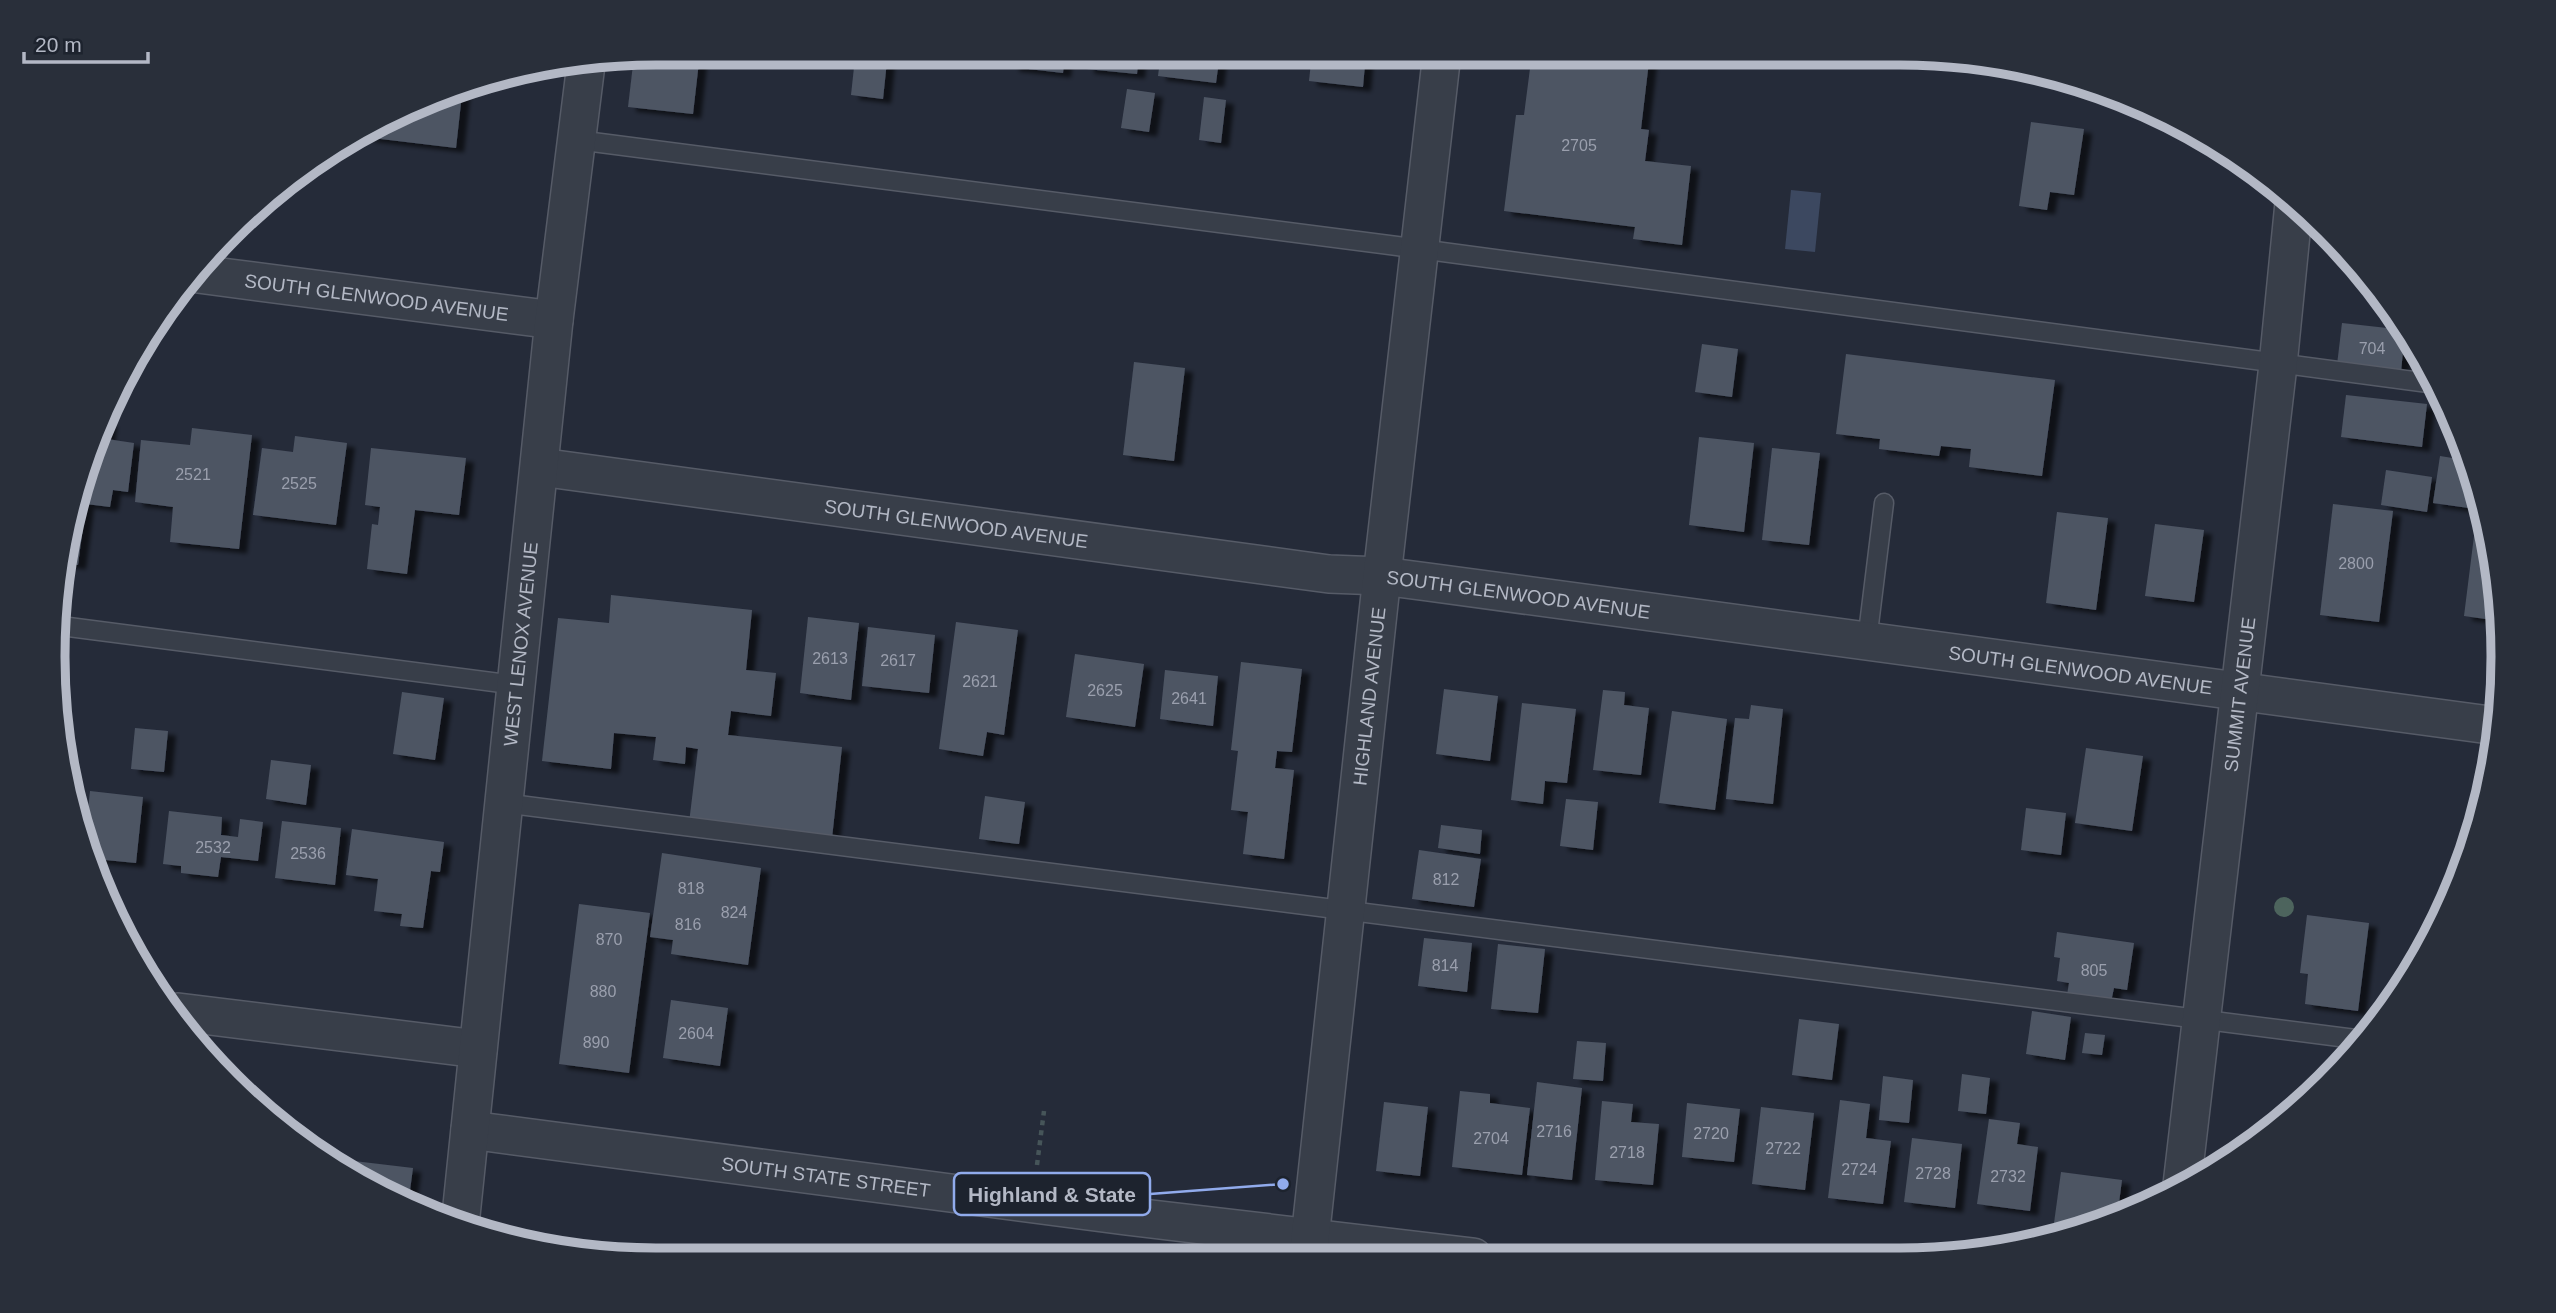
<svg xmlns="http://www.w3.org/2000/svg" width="2556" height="1313" font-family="Arial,sans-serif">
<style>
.water{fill:#3c4860}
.building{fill:#4d5564;filter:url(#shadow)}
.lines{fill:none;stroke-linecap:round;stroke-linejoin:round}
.service-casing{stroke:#565b67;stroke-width:21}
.minor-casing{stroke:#565b67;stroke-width:40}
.path{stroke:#465559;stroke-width:4.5;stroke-dasharray:5 5;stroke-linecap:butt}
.service{stroke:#383e49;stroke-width:18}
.minor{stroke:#383e49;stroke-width:37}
.tree{fill:#4d645d}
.labels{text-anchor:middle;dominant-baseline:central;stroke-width:5;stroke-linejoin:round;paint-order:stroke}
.number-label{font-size:16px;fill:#9a9fad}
.street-label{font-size:19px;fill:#b3b8c5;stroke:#1d232e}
.rim{fill:none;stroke:#b3b8c5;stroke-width:9}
.leader{fill:none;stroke:#91abec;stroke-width:2.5}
.callout-dot{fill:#91abec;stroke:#1d232e;stroke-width:2.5}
.callout{fill:#1d232e;stroke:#91abec;stroke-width:2.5}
.callout-label{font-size:21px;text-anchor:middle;font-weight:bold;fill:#b3b8c5}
</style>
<defs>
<filter id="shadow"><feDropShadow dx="8" dy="4.5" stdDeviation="2" flood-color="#0009"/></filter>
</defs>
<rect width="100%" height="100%" fill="#252b39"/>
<polygon class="water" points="1791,190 1821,193 1815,252 1785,249"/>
<g class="building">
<polygon points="656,53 700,53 693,114 628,107 634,56"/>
<polygon points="867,53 923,53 923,61"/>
<polygon points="1013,53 1065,53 1063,73 1011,67"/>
<polygon points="1088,53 1139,53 1137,74 1086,69"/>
<polygon points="1161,53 1220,53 1216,83 1158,76"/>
<polygon points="1312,53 1366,53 1363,87 1309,81"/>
<polygon points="1532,53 1650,53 1641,129 1649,130 1645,161 1691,166 1682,245 1633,239 1635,227 1504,211 1516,115 1524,115"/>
<polygon points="855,58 887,61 883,99 851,95"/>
<polygon points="463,85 456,148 364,137 462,85"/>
<polygon points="1127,89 1155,93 1149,132 1121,128"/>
<polygon points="1204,97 1226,100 1221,143 1199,140"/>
<polygon points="2031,122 2084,129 2074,195 2050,192 2047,210 2019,206"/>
<polygon points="2342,323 2405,330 2401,372 2337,365"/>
<polygon points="1702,344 1738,349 1732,397 1695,392"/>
<polygon points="1846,354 2055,380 2042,476 1969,467 1971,449 1941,446 1939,456 1879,449 1880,439 1836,434"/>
<polygon points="1134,362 1185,368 1174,461 1123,455"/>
<polygon points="2346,395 2427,404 2422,447 2341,437"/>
<polygon points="101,421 109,422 107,439 134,443 128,492 113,490 110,507 86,504 78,565 63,563 64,538"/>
<polygon points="192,428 252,435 239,549 170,542 173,507 135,502 141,440 190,445"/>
<polygon points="295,436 347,443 336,525 253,515 262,448 293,452"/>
<polygon points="1699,437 1754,443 1744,532 1689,525"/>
<polygon points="371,448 466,458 459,515 415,510 407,574 367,569 372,524 378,525 380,507 365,505"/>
<polygon points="1772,448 1820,453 1809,545 1762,540"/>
<polygon points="2440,456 2471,461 2483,510 2433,503"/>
<polygon points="2386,470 2432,477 2427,512 2381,505"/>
<polygon points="2333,504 2393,511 2379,622 2320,615"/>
<polygon points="2057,512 2108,518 2096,610 2046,603"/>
<polygon points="2155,524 2204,530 2194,602 2145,596"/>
<polygon points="2475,528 2487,530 2498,577 2500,621 2464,616"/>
<polygon points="611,595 752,610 746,670 776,673 771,716 731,711 728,735 842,747 832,838 689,823 698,749 686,747 685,764 653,760 656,737 614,733 611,769 542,761 558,618 609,623"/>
<polygon points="808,617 859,623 851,700 800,693"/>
<polygon points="956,622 1018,630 1004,735 987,732 983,756 939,749"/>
<polygon points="868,627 935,635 929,693 862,686"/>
<polygon points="1075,654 1144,664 1135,727 1066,717"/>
<polygon points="1241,662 1302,669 1292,752 1277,751 1275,768 1294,770 1284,859 1243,854 1248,812 1231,810 1238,751 1231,750"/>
<polygon points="1165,670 1218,676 1213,726 1160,719"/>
<polygon points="1444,689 1498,696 1490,761 1436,754"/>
<polygon points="1603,690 1625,692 1624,705 1649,708 1641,775 1593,770"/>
<polygon points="402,692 444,698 435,760 393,754"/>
<polygon points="1522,703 1576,709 1567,783 1545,781 1543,804 1511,800"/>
<polygon points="1751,705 1783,709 1773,804 1726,799 1735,718 1749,719"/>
<polygon points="1672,711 1727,719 1715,810 1659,803"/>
<polygon points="135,728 168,731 164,772 131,769"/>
<polygon points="2086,748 2143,756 2132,831 2075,823"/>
<polygon points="271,760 311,765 306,805 266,799"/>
<polygon points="90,791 143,797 136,863 95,859 86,830"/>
<polygon points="985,796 1025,802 1019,844 979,839"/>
<polygon points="1566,799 1598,802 1593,850 1560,846"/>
<polygon points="2026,808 2066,813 2061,855 2021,850"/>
<polygon points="169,811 222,817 221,835 238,837 240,819 263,822 258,861 221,857 218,877 181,873 181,866 163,864"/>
<polygon points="282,821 341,828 335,885 275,878"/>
<polygon points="1441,825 1482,830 1480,854 1438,848"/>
<polygon points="352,829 444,842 440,872 431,871 423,928 400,926 402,914 374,911 378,879 346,875"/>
<polygon points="1419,850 1481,859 1474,907 1412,899"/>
<polygon points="662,853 761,868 748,965 671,954 673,940 650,937"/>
<polygon points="579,904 650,913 629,1073 559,1064"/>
<polygon points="2307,915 2369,923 2358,1011 2305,1004 2308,974 2300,973"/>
<polygon points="2057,932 2134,943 2127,990 2114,988 2111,1002 2067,995 2069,983 2057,981 2060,958 2054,957"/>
<polygon points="1424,938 1472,943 1467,992 1418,986"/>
<polygon points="1498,944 1545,949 1538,1013 1491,1009"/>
<polygon points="671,1000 728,1008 720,1066 663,1058"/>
<polygon points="2032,1011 2071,1017 2065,1060 2026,1054"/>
<polygon points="1799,1019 1839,1024 1832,1080 1792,1075"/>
<polygon points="2085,1033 2105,1035 2102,1055 2082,1053"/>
<polygon points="1577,1041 1606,1043 1603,1081 1573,1079"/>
<polygon points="1962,1074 1990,1078 1986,1114 1958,1111"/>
<polygon points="1883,1076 1913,1080 1909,1123 1879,1120"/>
<polygon points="1537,1082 1582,1088 1572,1180 1527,1175"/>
<polygon points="1460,1091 1490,1094 1490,1103 1530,1108 1522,1175 1452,1167"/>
<polygon points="1840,1100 1870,1104 1866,1138 1891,1141 1883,1204 1828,1198"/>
<polygon points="1602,1101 1633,1104 1631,1122 1659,1124 1653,1185 1595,1180"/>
<polygon points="1384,1102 1428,1107 1420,1176 1376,1171"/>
<polygon points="1687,1103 1740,1109 1734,1162 1682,1157"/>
<polygon points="1761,1107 1814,1113 1805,1190 1752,1184"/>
<polygon points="1989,1119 2020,1123 2017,1144 2038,1147 2030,1211 1977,1204"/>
<polygon points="1912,1138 1962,1144 1955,1208 1904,1202"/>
<polygon points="354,1161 413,1168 408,1205 390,1198 353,1172"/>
<polygon points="2061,1172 2122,1180 2117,1218 2084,1227 2054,1223"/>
</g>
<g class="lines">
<defs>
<g id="service">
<polyline points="577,140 1420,249 2436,384"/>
<polyline points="61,626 516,685"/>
<polyline points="1867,641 1884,503"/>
<polyline points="503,803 2363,1040"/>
</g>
<g id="minor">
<path id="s1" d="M198,274L554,320"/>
<path id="s2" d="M540,467L1329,574L1382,576L1428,582L2497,726"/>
<polyline points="178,1012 478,1049"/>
<path id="s3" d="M470,1130L1126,1216L1473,1257"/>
<path id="s4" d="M2182,1185L2278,365L2294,203"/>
<path id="s5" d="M460,1225L554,320L586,64"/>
<path id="s6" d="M1308,1257L1382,576L1442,53"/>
</g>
</defs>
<use href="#service" class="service-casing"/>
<use href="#minor" class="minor-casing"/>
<polyline class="path" points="1037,1165 1044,1111"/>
<use href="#service" class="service"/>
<use href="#minor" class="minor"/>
</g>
<circle class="tree" cx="2284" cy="907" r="10"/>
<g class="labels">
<g class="number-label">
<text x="1579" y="145">2705</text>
<text x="2372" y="348">704</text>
<text x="193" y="474">2521</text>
<text x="299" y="483">2525</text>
<text x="2356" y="563">2800</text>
<text x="830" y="658">2613</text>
<text x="898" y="660">2617</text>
<text x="980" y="681">2621</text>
<text x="1105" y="690">2625</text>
<text x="1189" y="698">2641</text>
<text x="213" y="847">2532</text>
<text x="308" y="853">2536</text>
<text x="1446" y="879">812</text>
<text x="691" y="888">818</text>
<text x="734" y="912">824</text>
<text x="688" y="924">816</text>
<text x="609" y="939">870</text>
<text x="1445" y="965">814</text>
<text x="2094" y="970">805</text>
<text x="603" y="991">880</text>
<text x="696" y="1033">2604</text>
<text x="596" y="1042">890</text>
<text x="1554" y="1131">2716</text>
<text x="1711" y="1133">2720</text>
<text x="1491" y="1138">2704</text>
<text x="1783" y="1148">2722</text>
<text x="1627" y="1152">2718</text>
<text x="1859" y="1169">2724</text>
<text x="1933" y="1173">2728</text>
<text x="2008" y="1176">2732</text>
</g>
<g class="street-label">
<text stroke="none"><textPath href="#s1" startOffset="180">SOUTH GLENWOOD AVENUE</textPath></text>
<text stroke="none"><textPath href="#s2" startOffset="420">SOUTH GLENWOOD AVENUE</textPath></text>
<text stroke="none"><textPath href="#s2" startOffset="987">SOUTH GLENWOOD AVENUE</textPath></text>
<text stroke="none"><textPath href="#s5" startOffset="584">WEST LENOX AVENUE</textPath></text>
<text stroke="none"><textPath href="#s2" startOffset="1554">SOUTH GLENWOOD AVENUE</textPath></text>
<text stroke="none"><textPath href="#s4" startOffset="494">SUMMIT AVENUE</textPath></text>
<text stroke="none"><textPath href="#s6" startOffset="564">HIGHLAND AVENUE</textPath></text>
<text stroke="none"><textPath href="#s3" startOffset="359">SOUTH STATE STREET</textPath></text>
</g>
</g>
<path d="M0 0H2556V1313H0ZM656 65H1900A591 591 0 0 1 2491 656V657A591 591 0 0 1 1900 1248H656A591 591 0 0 1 65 657V656A591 591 0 0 1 656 65Z" fill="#292f3a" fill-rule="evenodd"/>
<path class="rim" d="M656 65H1900A591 591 0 0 1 2491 656V657A591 591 0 0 1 1900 1248H656A591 591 0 0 1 65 657V656A591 591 0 0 1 656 65Z"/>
<path class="leader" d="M1283 1184L1150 1194"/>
<circle class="callout-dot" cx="1283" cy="1184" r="7"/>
<rect class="callout" x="954" y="1173" width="196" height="42" rx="7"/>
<g class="callout-label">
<text x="1052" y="1202">Highland &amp; State</text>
</g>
<path d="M24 52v10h124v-10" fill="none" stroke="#b3b8c5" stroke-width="3.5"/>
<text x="35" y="52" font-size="21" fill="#b3b8c5" stroke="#1d232e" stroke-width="5" paint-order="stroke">20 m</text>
</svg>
